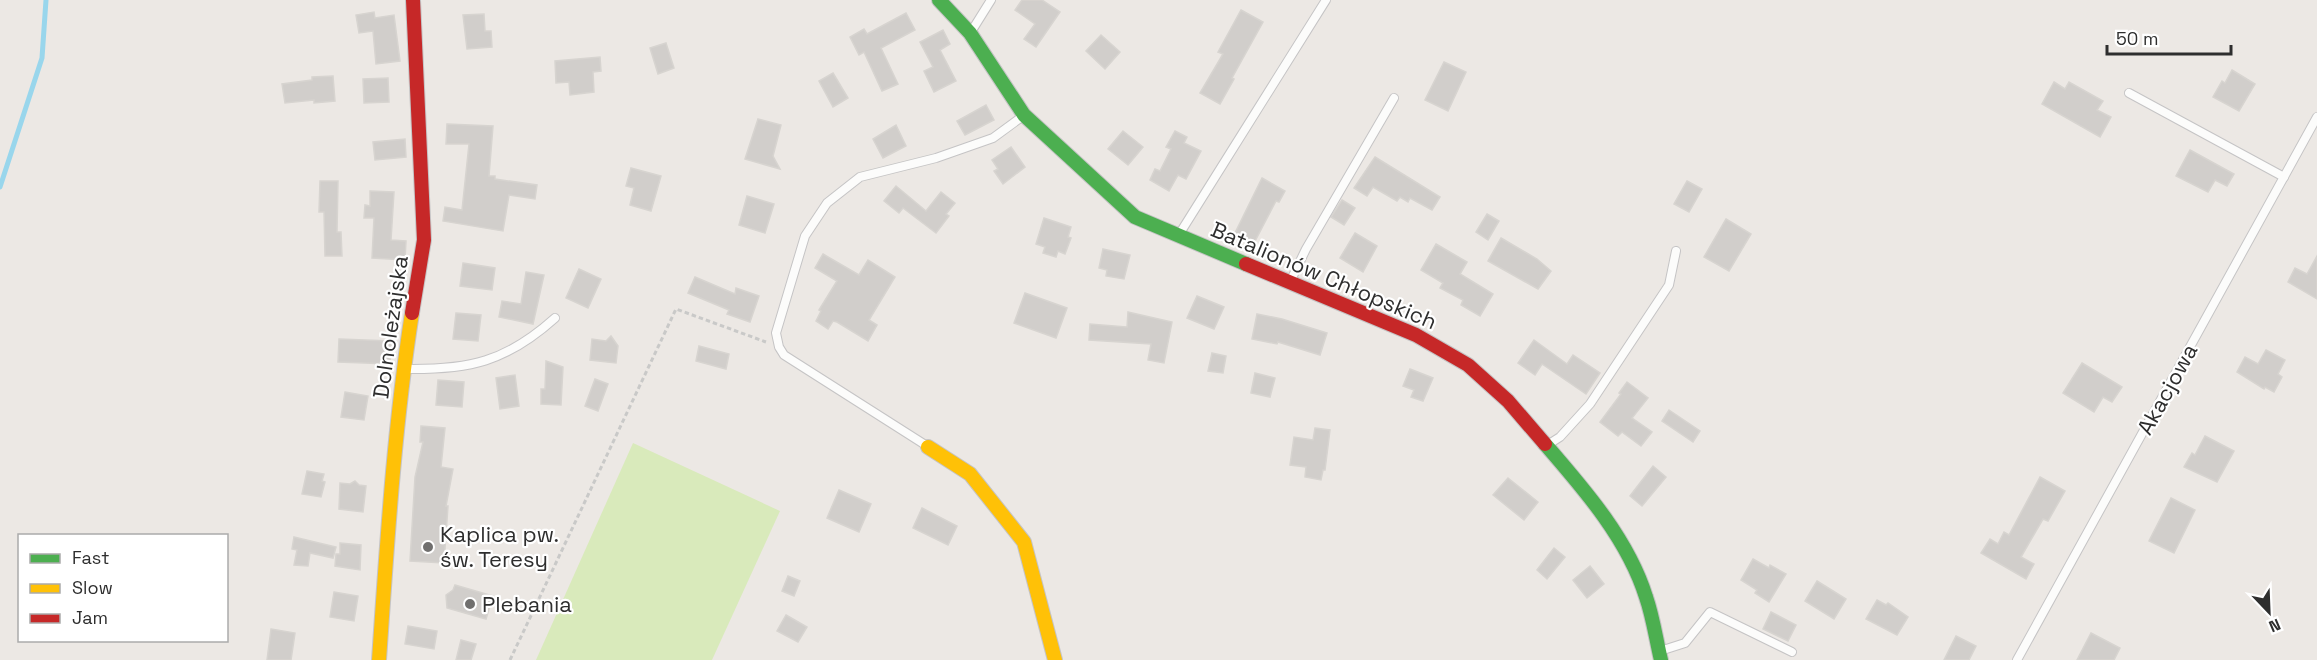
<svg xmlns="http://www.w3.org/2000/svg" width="2317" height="660" font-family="'Space Grotesk',sans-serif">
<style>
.pitch{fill:#d9eabb}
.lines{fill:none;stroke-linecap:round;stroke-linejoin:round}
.stream{stroke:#99d6ec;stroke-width:5}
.building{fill:#d1cecb;stroke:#d7d4d0;stroke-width:1.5}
.lane-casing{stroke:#c5c4c5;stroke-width:10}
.fast-casing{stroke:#c5c4c5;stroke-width:16}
.slow-casing{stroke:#c5c4c5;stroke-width:16}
.jam-casing{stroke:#c5c4c5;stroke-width:16}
.path{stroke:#c9c9c8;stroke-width:3;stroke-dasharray:4.5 3;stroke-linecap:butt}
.lane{stroke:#fcfcfb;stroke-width:8}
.fast{stroke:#4caf50;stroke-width:14}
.slow{stroke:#ffc107;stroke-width:14}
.jam{stroke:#c62828;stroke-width:14}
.poi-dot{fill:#706f6e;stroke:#fff;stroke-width:2}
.labels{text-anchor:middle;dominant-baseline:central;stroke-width:4.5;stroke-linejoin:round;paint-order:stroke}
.street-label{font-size:22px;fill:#2e2e2e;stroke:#fff}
.poi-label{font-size:22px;fill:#2e2e2e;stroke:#fff;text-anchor:start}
</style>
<rect width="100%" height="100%" fill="#ece8e4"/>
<polygon class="pitch" points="633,443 780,511 712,660 536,660"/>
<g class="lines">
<polyline class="stream" points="0,187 42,58 46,0"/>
</g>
<g class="building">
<polygon points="1022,0 1042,0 1060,12 1036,47 1024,39 1035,24 1015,10"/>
<polygon points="1241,10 1263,22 1232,78 1234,79 1220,104 1200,93 1223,54 1218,52"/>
<polygon points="374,12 375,18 394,15 400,61 376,64 373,31 359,33 356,15"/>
<polygon points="906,13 915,30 881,48 898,84 882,91 864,52 859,55 850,37 864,29 867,34"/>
<polygon points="484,14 485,31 491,31 492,47 467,49 463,15"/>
<polygon points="943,30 950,44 940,50 956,81 934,92 924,71 933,67 920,42"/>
<polygon points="1101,35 1120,52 1105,69 1086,51"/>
<polygon points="666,43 674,68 658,74 650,48"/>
<polygon points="600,57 601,71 593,72 594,92 570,95 569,82 556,83 555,61"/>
<polygon points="1444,62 1466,72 1448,111 1425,100"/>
<polygon points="2232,70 2255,84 2239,111 2213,97 2222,81 2225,83"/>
<polygon points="833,73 848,98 833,107 819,81"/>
<polygon points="333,76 335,101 314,103 314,100 285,103 282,84 312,80 312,77"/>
<polygon points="388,78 389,102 364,103 363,79"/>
<polygon points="2054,82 2065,89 2069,82 2103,101 2097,110 2111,117 2100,137 2042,104"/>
<polygon points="986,105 994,120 965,135 957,121"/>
<polygon points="758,119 781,125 773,156 780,169 745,159"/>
<polygon points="447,124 493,126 489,176 495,176 495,179 537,185 535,199 509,195 503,231 443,221 445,207 462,210 469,144 446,144"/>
<polygon points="896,125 906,146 883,158 873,139"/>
<polygon points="1123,131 1143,147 1128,165 1108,149"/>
<polygon points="1175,131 1187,137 1184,143 1201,151 1186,179 1178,175 1169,191 1150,180 1155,169 1160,171 1171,149 1166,147"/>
<polygon points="405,139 406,157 375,160 373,142"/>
<polygon points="1011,147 1025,167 1003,184 994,171 998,169 992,160"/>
<polygon points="2190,150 2234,174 2227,186 2215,180 2208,192 2176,176"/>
<polygon points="1375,157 1440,197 1432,210 1410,198 1408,202 1400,197 1397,201 1373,187 1367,196 1354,188"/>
<polygon points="631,168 661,176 651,211 630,205 634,188 626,186"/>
<polygon points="1262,178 1285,191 1279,202 1276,201 1253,245 1234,235"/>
<polygon points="320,181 338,181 337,232 341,232 342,256 325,256 324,212 319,212"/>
<polygon points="1687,181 1702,189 1689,212 1674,204"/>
<polygon points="896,186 926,211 941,192 955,203 946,214 949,216 936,233 903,208 899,213 884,201"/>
<polygon points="370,191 394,192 391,240 406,241 405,260 372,258 374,218 364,218 365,205 370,206"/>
<polygon points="747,196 774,204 765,233 739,225"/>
<polygon points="1342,200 1355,208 1344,225 1331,217"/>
<polygon points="1487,214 1499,221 1488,240 1476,232"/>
<polygon points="1044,218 1071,227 1068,237 1071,238 1065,254 1058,251 1056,257 1043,253 1045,247 1036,244"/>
<polygon points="1726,219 1751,234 1729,271 1704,257"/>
<polygon points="1355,233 1377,246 1363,272 1340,258"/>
<polygon points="1501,238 1537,259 1551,271 1538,289 1488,261"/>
<polygon points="1436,244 1467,262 1460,274 1493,294 1480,316 1461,305 1463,300 1440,288 1443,283 1421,270"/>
<polygon points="1103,249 1130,255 1124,279 1106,276 1107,270 1099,268"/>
<polygon points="823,254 859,275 868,260 895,277 869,320 877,325 868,341 837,322 833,321 828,329 816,321 821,311 819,310 837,281 815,268"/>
<polygon points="2317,256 2317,299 2288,282 2295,268 2307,274"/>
<polygon points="463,263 495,268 492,290 460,286"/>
<polygon points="579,269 601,279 588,308 566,298"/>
<polygon points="526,272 544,275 533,324 499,317 502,301 521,304"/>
<polygon points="695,277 735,294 736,288 759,296 750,322 727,314 729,310 688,293"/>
<polygon points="1025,293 1067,308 1056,338 1014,323"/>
<polygon points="1197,296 1224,307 1214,329 1187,318"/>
<polygon points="1128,312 1172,322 1164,363 1148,360 1151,344 1089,340 1090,324 1127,327"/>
<polygon points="456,313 481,315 478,341 453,339"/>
<polygon points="1257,314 1282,319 1327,333 1320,355 1278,342 1277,344 1252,339"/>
<polygon points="611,336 618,346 616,363 590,360 592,339 606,341"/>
<polygon points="339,339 391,341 390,364 338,362"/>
<polygon points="1534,340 1567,364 1573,355 1600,373 1586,394 1542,364 1535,375 1518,363"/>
<polygon points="699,346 729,354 726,369 696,361"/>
<polygon points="2266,350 2285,360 2278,374 2282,377 2274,392 2265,387 2264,389 2237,372 2245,357 2258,364"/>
<polygon points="1212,353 1226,356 1223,373 1208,371"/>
<polygon points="546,361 563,367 561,405 541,404 541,389 545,389"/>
<polygon points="2082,363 2122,387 2112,402 2103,397 2094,412 2063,393"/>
<polygon points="1410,369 1433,378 1423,401 1411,397 1414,390 1403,386"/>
<polygon points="1255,373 1275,378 1270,397 1251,393"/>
<polygon points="515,375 519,406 500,409 496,378"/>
<polygon points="595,379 608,384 598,411 585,406"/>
<polygon points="438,380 464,382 462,407 436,405"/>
<polygon points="1627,382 1648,398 1632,418 1652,432 1641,446 1622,432 1618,436 1600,422 1621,394 1619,393"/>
<polygon points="345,392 368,396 364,420 341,417"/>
<polygon points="1669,410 1700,431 1693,442 1662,421"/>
<polygon points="421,426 445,428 441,467 453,469 446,506 448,506 444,563 410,561 415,477 423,442 420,442"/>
<polygon points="1315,428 1330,430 1325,470 1323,470 1321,480 1305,477 1306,467 1290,465 1294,437 1313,440"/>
<polygon points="2205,436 2234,451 2217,482 2184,467 2192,453 2195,455"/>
<polygon points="1653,466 1666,477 1642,506 1630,496"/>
<polygon points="307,471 324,474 322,481 325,482 321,497 302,494"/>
<polygon points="2040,477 2065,491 2048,521 2043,519 2021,557 2034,564 2026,579 1981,553 1990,539 1998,544 2004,532 2009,535"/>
<polygon points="1508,478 1538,502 1524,520 1493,495"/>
<polygon points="355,481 359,485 366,486 363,512 339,509 340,483 350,484"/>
<polygon points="839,490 871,504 859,532 827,518"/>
<polygon points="2171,498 2195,510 2174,553 2149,541"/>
<polygon points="922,508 957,526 948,545 913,528"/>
<polygon points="294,537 336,547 333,558 310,553 308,566 294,565 297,550 292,549"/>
<polygon points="340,543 361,545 360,570 335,566 336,554 340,554"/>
<polygon points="1554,548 1565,557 1547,579 1537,570"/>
<polygon points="1753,559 1769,568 1770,565 1786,574 1769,602 1755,593 1757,590 1741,580"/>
<polygon points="1590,566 1604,584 1587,598 1573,580"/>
<polygon points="788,576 800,581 794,596 782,591"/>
<polygon points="1817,581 1846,599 1834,619 1805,601"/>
<polygon points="455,585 493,596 486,619 447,608 446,595 453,590"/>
<polygon points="334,592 358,596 354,621 330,617"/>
<polygon points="1877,600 1886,605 1888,603 1908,617 1897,635 1866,619"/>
<polygon points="1771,612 1796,625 1788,641 1763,629"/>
<polygon points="786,615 807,627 798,642 777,631"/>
<polygon points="408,626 437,631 434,649 405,644"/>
<polygon points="271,629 295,633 291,660 267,660"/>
<polygon points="2091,633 2120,648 2114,660 2077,660"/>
<polygon points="1956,636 1976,646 1969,660 1944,660"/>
<polygon points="461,640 476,644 471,660 456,660"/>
</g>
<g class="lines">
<defs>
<g id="lane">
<polyline points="971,32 991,0"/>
<polyline points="2129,93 2284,177"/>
<polyline points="1180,233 1326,0"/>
<polyline points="1290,282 1306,249 1394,98"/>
<path d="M405,369C469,370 506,362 555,318"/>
<polyline points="1549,444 1560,437 1590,404 1669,285 1676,251"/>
<polyline points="927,446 784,355 779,347 776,333 805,236 827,203 860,177 936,158 993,138 1023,116"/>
<polyline points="1660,651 1685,643 1710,612 1792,652"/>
<polyline points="2017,660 2317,117"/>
</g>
<g id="fast">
<polyline points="939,0 970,33 1024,115 1135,217 1246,264"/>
<path d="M1545,444C1584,489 1628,539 1646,597C1653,617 1656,639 1661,660"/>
</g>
<g id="slow">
<polyline points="928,447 970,474 1024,542 1055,660"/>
<path d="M379,660C387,544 394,428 412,313"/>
</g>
<g id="jam">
<polyline points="1246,264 1416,335 1468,365 1508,401 1545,444"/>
<polyline points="412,313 424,240 413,0"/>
</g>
</defs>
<use href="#lane" class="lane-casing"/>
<use href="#fast" class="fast-casing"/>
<use href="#slow" class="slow-casing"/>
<use href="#jam" class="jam-casing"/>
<polyline class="path" points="510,660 676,309 766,342"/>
<use href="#lane" class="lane"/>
<use href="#fast" class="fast"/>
<use href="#slow" class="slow"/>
<use href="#jam" class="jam"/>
</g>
<g class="poi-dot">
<circle cx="428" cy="547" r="6"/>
<circle cx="470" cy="604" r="6"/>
</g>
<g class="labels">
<g class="street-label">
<text transform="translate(1324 275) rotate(23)">Batalionów Chłopskich</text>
<text transform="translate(390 327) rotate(-82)">Dolnoleżajska</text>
<text transform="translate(2167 389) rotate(-61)">Akacjowa</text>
</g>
<g class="poi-label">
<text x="440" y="534">Kaplica pw.<tspan x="440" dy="25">św. Teresy</tspan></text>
<text x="482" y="604">Plebania</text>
</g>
</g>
<rect x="18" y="534" width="210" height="108" fill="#ffffff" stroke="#ababab" stroke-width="1.5"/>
<rect x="30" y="554" width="30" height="9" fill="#4caf50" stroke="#ababab" stroke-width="1.5"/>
<text x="72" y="564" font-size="18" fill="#2e2e2e">Fast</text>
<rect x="30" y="584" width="30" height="9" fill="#ffc107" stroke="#ababab" stroke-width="1.5"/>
<text x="72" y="594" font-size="18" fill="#2e2e2e">Slow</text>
<rect x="30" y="614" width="30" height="9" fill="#c62828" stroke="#ababab" stroke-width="1.5"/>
<text x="72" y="624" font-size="18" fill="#2e2e2e">Jam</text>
<g transform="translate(2269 612) rotate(157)" stroke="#ffffff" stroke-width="4.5" paint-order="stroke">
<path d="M0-4.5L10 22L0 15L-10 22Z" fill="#2e2e2e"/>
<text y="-9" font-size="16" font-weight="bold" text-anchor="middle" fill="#2e2e2e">N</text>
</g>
<path d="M2107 45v9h124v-9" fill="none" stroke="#2e2e2e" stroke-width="3"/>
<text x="2116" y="45" font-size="18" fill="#2e2e2e" stroke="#ffffff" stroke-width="4.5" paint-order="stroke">50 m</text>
</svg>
